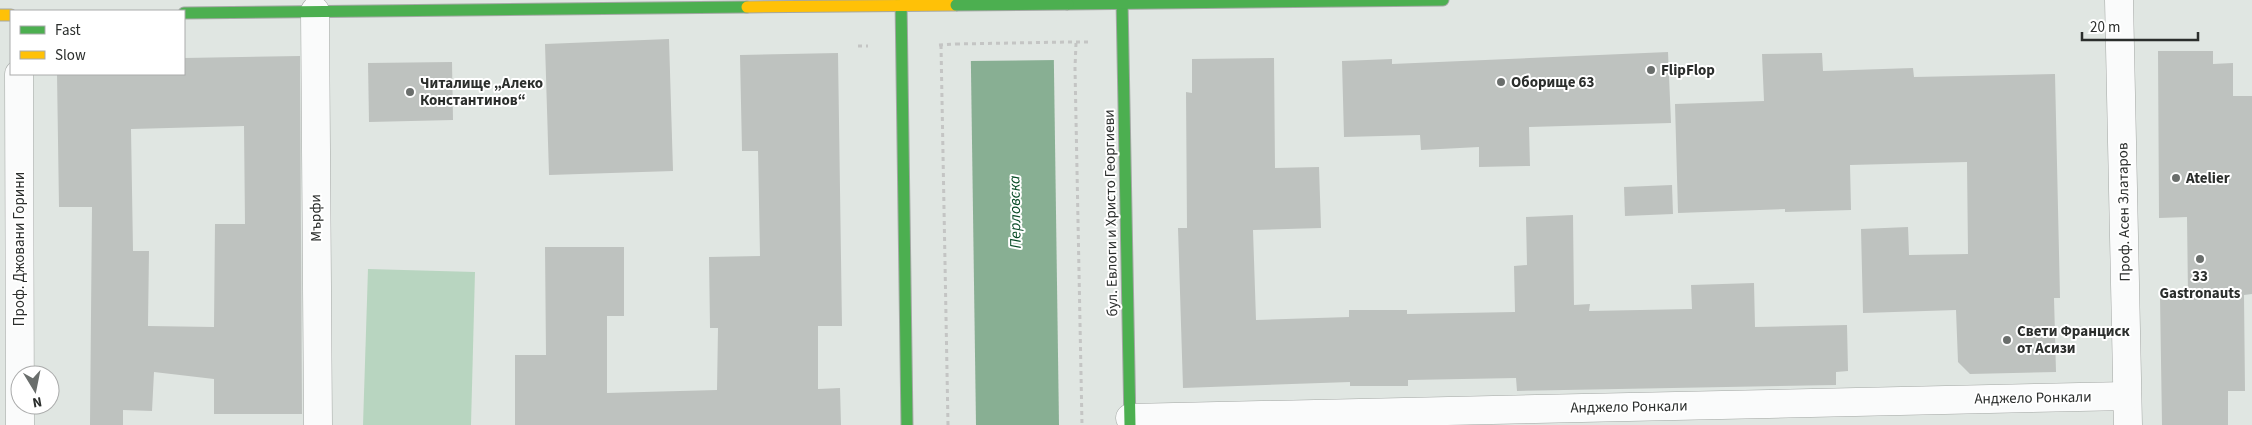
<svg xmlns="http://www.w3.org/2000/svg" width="2252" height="425" font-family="'Source Sans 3',sans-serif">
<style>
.green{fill:#b8d5c0}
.water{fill:#88af93}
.pier{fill:#e0e6e2}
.building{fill:#bec2bf;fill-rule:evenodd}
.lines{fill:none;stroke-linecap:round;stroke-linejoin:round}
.street-casing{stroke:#a3a7a4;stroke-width:29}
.fast-casing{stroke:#a3a7a4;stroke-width:13}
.slow-casing{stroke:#a3a7a4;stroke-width:13}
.path{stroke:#c4c5c4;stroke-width:3;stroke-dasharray:4 4;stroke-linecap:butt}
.street{stroke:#fafbfb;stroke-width:28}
.fast{stroke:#4caf50;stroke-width:11}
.slow{stroke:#ffc107;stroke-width:11}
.fast-bridge-casing{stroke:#a3a7a4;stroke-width:13;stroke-linecap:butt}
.path-bridge{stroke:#c4c5c4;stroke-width:3;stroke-dasharray:4 4;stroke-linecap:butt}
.fast-bridge{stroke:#4caf50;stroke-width:11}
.poi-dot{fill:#6a6e6c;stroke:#fff;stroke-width:2}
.labels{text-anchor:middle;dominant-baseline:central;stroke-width:4;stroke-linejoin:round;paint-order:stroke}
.poi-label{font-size:15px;font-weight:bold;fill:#2b2e2c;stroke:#fff;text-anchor:start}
.street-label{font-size:15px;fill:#2b2e2c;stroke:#fff}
.water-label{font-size:16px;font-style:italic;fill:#084b26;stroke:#fff}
</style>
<rect width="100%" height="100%" fill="#e0e6e2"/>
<polygon class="green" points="368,269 475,272 471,425 363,425"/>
<polygon class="water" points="970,0 1053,0 1059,425 976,425"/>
<polygon class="pier" points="967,0 1056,0 1057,60 968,61"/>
<g class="building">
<polygon points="669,39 673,171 549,175 545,44"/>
<polygon points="2158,51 2213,51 2213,64 2233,63 2233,96 2252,96 2252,294 2244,295 2245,391 2228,391 2228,425 2162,425 2160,296 2188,295 2187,217 2159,218"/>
<polygon points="1668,52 1671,123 1529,127 1530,166 1479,167 1479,147 1421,150 1420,135 1344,137 1342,61 1392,59 1392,64"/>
<polygon points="838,53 842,326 818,326 818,389 840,388 841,425 515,425 515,355 546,355 545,247 624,247 624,316 607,316 607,393 717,390 718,328 710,328 709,257 760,256 758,151 742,151 740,55"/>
<polygon points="1822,53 1823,71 1913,68 1914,77 2055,74 2060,298 2054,298 2056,372 1970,374 1958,362 1956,310 1863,313 1861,229 1908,227 1909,255 1968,254 1967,162 1850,165 1851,210 1785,212 1785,209 1678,213 1675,104 1764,101 1762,54"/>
<path d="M300,56L302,414H214V379L154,372L152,411L123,410V425H90L92,207H59L57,74H184V58ZM244,126L245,224H215L214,327L148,326L149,251H133L131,129Z"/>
<polygon points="1274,58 1275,168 1319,167 1321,228 1253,230 1256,320 1349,317 1349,310 1407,310 1407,314 1515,312 1514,266 1527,265 1526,217 1573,215 1574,305 1590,304 1589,311 1692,309 1691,285 1754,283 1755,327 1847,325 1848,371 1836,372 1836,385 1517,391 1516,378 1408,380 1408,386 1350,386 1350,382 1183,388 1178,228 1187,228 1186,92 1192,93 1192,59"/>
<polygon points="452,62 453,120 369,122 368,63"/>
<polygon points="1672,185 1673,214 1625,216 1624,187"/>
</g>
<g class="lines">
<defs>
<g id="street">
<polyline points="2119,0 2128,425"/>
<polyline points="315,11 318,425"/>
<polyline points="19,74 20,425"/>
<polyline points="1130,418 2127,396"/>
</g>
<g id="fast">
<polyline points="901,0 907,425"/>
<polyline points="1122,0 1130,425"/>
<polyline points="1068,4 1443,0"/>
<polyline points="184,13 747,7"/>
</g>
<g id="slow">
<polyline points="747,7 956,5"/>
<polyline points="0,15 11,15"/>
</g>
</defs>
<use href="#street" class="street-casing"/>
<use href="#fast" class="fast-casing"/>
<use href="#slow" class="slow-casing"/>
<g class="path">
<polyline points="1068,42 1088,42"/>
<polyline points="1076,43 1075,68 1082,425"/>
<polyline points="939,45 956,44"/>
<polyline points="941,45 948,425"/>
<polyline points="858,46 868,46"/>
</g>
<use href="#street" class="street"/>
<use href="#fast" class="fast"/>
<use href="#slow" class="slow"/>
<defs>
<polyline id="fast-bridge" points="956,5 1068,4"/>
</defs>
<use href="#fast-bridge" class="fast-bridge-casing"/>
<polyline class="path-bridge" points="956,44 1068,42"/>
<use href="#fast-bridge" class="fast-bridge"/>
</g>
<g class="poi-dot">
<circle cx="1651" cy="70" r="5"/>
<circle cx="1501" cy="82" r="5"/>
<circle cx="410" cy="92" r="5"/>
<circle cx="2176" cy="178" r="5"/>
<circle cx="2200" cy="259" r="5"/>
<circle cx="2007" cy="340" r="5"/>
</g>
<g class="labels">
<g class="poi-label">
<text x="1661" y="70">FlipFlop</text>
<text x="1511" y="82">Оборище 63</text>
<text x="420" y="83">Читалище „Алеко<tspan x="420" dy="17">Константинов“</tspan></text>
<text x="2186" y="178">Atelier</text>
<text x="2200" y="276" text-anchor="middle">33<tspan x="2200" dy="17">Gastronauts</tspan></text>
<text x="2017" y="331">Свети Франциск<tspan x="2017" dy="17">от Асизи</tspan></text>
</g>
<g class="street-label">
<text transform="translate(2124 212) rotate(-91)">Проф. Асен Златаров</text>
<text transform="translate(1111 213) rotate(-91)">бул. Евлоги и Христо Георгиеви</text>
<text transform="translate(316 218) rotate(-91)">Мърфи</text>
<text transform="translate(19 249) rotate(-90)">Проф. Джовани Горини</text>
<text transform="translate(2033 398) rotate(-1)">Анджело Ронкали</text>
<text transform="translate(1629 407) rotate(-1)">Анджело Ронкали</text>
</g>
<g class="water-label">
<text transform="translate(1015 212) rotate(-91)">Перловска</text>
</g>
</g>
<rect x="10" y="10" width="175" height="65" fill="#ffffff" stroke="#aaabab"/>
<rect x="20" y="26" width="25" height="8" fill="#4caf50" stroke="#aaabab"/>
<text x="55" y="35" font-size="15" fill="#2b2e2c">Fast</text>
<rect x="20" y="51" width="25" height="8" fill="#ffc107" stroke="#aaabab"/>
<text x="55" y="60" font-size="15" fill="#2b2e2c">Slow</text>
<g transform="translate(35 390) rotate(170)"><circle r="24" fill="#ffffff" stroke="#aaabab"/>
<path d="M0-4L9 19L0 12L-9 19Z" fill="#6a6e6c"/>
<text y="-8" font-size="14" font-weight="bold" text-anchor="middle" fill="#2b2e2c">N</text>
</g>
<path d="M2082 32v8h116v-8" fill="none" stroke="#2b2e2c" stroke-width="2.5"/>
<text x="2090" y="32" font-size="15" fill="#2b2e2c" stroke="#ffffff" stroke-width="4" paint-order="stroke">20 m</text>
</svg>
